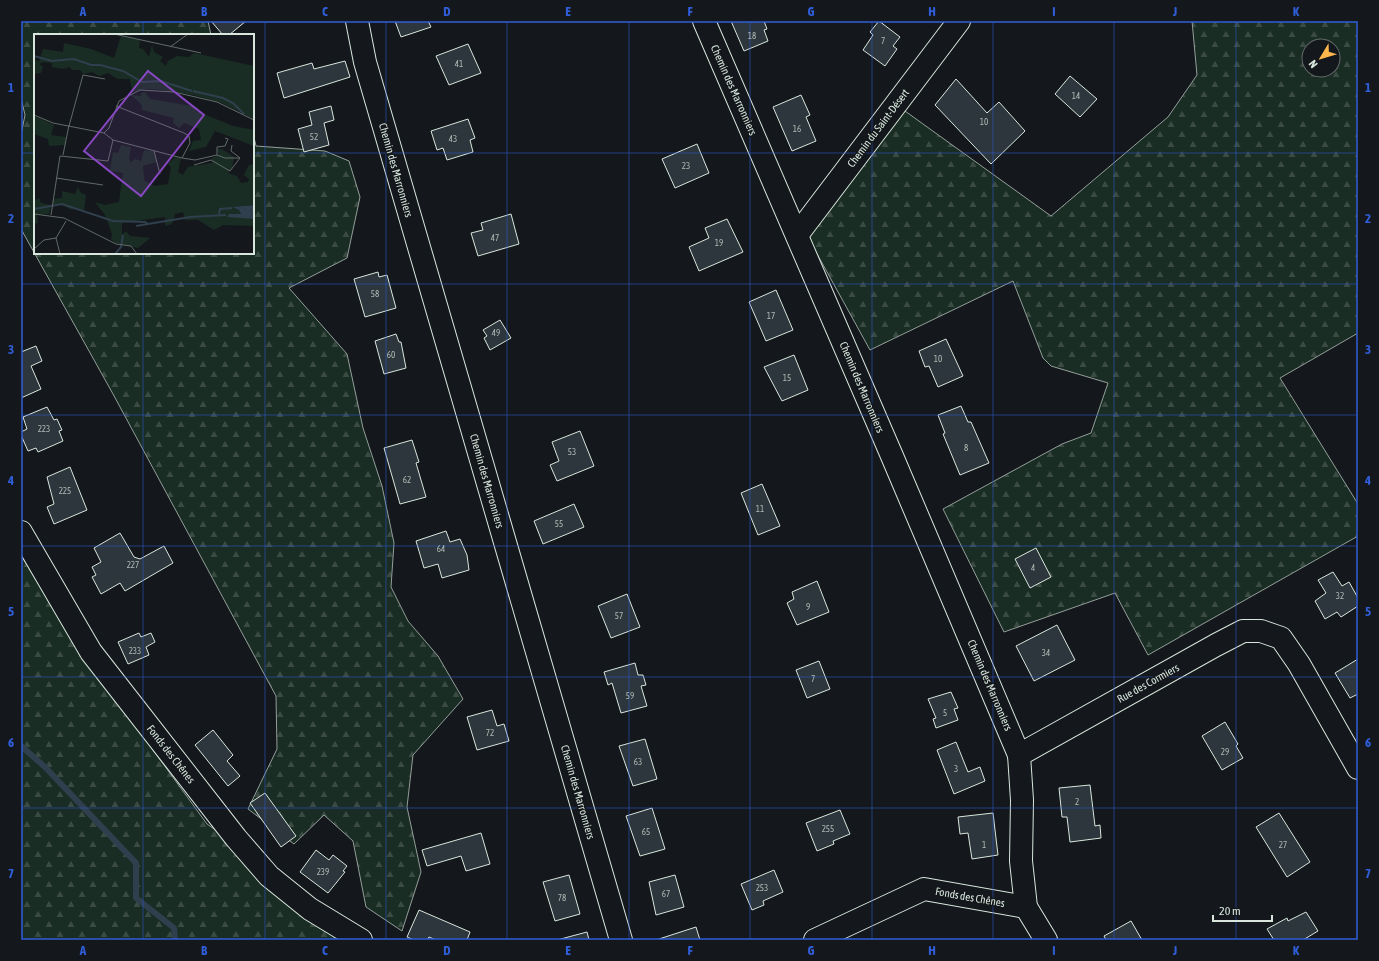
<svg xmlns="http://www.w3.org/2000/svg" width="1379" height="961" font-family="'Asap Condensed',sans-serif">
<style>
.forest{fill:url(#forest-firs);stroke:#939e99;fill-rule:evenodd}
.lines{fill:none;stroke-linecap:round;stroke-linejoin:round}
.stream{stroke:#2f3f4d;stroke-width:6}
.building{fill:#2c363c;stroke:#d8e6dc}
.minor-casing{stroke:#d8e6dc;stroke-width:24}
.minor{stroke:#14181c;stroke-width:22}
.grid{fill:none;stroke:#305dd8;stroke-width:1;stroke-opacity:0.55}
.labels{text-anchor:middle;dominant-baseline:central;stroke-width:3;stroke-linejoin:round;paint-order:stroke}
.number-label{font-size:9px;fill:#adbab4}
.street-label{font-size:11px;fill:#d8e6dc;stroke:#14181c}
.inset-river{fill:none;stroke:#2f3f4d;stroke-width:2}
.inset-road{fill:none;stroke:#626a69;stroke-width:1}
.view{fill:#8948c3;fill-opacity:0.15;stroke:#8948c3;stroke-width:2}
.inset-edge{fill:none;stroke:#d8e6dc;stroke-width:2}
.neatline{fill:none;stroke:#305dd8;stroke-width:1.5}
.grid-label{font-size:13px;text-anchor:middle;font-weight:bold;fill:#305dd8}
</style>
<defs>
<pattern id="forest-firs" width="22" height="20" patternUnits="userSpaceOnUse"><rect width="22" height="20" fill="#1a2d24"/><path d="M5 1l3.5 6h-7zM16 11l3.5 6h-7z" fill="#3b4b43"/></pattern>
</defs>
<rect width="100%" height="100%" fill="#14181c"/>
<g class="forest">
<polygon points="21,21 208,21 211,35 35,35 35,253 253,253 253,133 256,146 325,151 349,161 360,197 347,258 289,288 347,354 363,428 382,486 394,543 391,587 408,621 438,656 463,699 413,755 407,807 421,872 402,931 366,907 353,841 324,815 294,844 248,809 277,749 276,696 113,394 21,229 21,135 25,115 21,98"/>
<path d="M1192,21H1358V333L1280,378L1358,504V536L1148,655L1115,593L1004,632L943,509L1062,444L1091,433L1108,383L1051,366L1043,358L1013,281L870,350L805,232L898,106L1051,216L1168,117L1197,75ZM1309,46H1333V70H1309Z"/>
<polygon points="21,555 72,639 207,824 344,920 356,940 21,940"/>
</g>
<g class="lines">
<polyline class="stream" points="21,746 45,767 136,863 136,898 174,928 175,940"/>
</g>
<g class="building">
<polygon points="211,21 246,21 229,35 223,35"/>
<polygon points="395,21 428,21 431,27 401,37"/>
<polygon points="731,21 764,21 767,29 764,30 768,41 744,51"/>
<polygon points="879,21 900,37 893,46 897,49 885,66 863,50 873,35 870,32"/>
<polygon points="468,44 481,73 449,85 436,56"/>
<polygon points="345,61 350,77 284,98 277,73 312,63 314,69"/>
<polygon points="1070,76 1097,99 1080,117 1055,94"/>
<polygon points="956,79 987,113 999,102 1025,131 991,164 935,105"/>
<polygon points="801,95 810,115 806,117 816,141 792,151 773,107"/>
<polygon points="331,106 334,120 324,123 329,145 304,152 298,129 312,125 309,112"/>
<polygon points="468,119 475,138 470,140 473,152 447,160 443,148 437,150 431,131"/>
<polygon points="697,144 709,173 675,188 662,159"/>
<polygon points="511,214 519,244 478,256 471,233 483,230 481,223"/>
<polygon points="727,219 743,252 699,271 689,247 709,238 705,228"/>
<polygon points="378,272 379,277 387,275 396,308 365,317 354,279"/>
<polygon points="776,290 793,330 766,341 749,302"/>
<polygon points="500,320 511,338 490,350 484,338 487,336 483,330"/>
<polygon points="396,334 399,342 401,342 406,368 384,374 375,341"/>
<polygon points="946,339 963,376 938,387 929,366 925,367 919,351"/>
<polygon points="36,346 42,361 31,366 41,389 21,398 21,352"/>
<polygon points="794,355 808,390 782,401 764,367"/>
<polygon points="961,406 968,422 971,422 989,463 960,475 943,434 945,433 938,415"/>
<polygon points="47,407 54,420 57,419 62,430 59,431 63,441 38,452 36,448 28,451 21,435 21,432 27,429 23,417"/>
<polygon points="580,431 594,466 557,481 550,465 559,461 552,442"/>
<polygon points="412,440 419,462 416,463 426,497 400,504 384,448"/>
<polygon points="70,467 87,510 54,524 47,507 54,504 47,477"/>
<polygon points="762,484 780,526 758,535 741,493"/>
<polygon points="574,504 584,527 543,544 534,521"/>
<polygon points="446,531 450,542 460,539 467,555 469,570 442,578 438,564 424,568 416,541"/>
<polygon points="120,533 134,557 140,559 164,546 173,563 125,591 120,583 101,594 92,577 96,575 92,567 101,562 94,548"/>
<polygon points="1036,548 1051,577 1030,588 1015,559"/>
<polygon points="1333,572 1342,586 1349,582 1358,598 1358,606 1341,617 1337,612 1325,619 1315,601 1326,593 1318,580"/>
<polygon points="817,581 829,612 797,625 787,603 794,599 792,592"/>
<polygon points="627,594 640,627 611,638 598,606"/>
<polygon points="1057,625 1075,660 1034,681 1016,646"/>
<polygon points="139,633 141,637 151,633 155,642 146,647 149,655 128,664 118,642"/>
<polygon points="1358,659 1358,694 1350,698 1335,673"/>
<polygon points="819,661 830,689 807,698 796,670"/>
<polygon points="635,663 638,675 643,675 646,685 641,686 647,706 621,713 612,683 608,685 604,672"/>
<polygon points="951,692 958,708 954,709 958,720 936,728 933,719 936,718 928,699"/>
<polygon points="492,710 497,726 504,724 509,741 477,750 467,717"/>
<polygon points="1225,722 1238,744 1236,746 1243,758 1222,770 1202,736"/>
<polygon points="213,730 233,755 227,761 240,776 228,786 195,745"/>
<polygon points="645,739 657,779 633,786 619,746"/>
<polygon points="956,742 968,772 980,767 985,781 954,794 937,750"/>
<polygon points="1090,785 1095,826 1100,825 1101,838 1070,842 1067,817 1062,817 1059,788"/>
<polygon points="265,793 296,836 281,847 250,803"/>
<polygon points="652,808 665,849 640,856 626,816"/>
<polygon points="840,810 850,834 833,841 834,844 817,851 806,823"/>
<polygon points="993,813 998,855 972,859 968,833 960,834 958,817"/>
<polygon points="1279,813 1310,862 1287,877 1256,827"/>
<polygon points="481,833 490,864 466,871 461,856 427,866 422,850"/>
<polygon points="316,850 329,860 333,855 347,866 343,871 345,872 328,893 300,872"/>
<polygon points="774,870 783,892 763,901 764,905 752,910 741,884"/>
<polygon points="569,875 580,914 555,921 543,882"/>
<polygon points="675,875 684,907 656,915 649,882"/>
<polygon points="419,910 470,932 467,940 436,940 429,937 427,940 414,940 407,937"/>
<polygon points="1306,912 1318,931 1303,940 1274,940 1267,929 1287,918 1288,921"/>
<polygon points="1131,921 1142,940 1106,940 1104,936"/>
<polygon points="696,927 700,940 660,940 659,939"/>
<polygon points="587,932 589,940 557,940"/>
</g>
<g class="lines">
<defs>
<g id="minor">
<polyline points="357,21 365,62 621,940"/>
<polyline points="704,21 892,456 1019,755"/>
<polyline points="797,235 959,21"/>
<polyline points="21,532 91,652 236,838 269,876 310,909 361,940"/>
<polyline points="815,940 924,889 1026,907"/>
<polyline points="1046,940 1026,907 1021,861 1022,800 1019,755 1216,645 1243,631 1261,631 1281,638 1299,664 1358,768"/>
</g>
</defs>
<use href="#minor" class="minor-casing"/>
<use href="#minor" class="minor"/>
</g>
<path class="grid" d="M143,21V35M265,21V940M386,21V940M507,21V940M629,21V940M750,21V940M872,21V940M993,21V940M1114,21V940M1236,21V940M21,153H35M253,153H1358M143,253V940M21,284H1358M21,415H1358M21,546H1358M21,677H1358M21,808H1358"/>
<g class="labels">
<g class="number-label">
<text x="752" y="36">18</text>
<text x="883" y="41">7</text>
<text x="459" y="64">41</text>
<text x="1076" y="96">14</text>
<text x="984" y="122">10</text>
<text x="797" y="129">16</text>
<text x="314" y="137">52</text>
<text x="453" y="139">43</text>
<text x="686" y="166">23</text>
<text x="495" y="238">47</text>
<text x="719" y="243">19</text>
<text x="375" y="294">58</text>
<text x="771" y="316">17</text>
<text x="496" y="333">49</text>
<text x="391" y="355">60</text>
<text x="938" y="359">10</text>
<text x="787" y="378">15</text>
<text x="44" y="429">223</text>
<text x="966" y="448">8</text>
<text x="572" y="452">53</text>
<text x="407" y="480">62</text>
<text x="65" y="491">225</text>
<text x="760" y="509">11</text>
<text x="559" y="524">55</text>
<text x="441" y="549">64</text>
<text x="133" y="565">227</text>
<text x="1033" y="568">4</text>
<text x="1340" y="596">32</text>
<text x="808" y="607">9</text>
<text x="619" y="616">57</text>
<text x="135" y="651">233</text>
<text x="1046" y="653">34</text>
<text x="813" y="679">7</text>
<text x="630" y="696">59</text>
<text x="945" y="713">5</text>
<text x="490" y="733">72</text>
<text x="1225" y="752">29</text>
<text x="638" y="762">63</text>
<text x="956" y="769">3</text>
<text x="1077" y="802">2</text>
<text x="828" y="829">255</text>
<text x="646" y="832">65</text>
<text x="984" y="845">1</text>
<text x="1283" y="845">27</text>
<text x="323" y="872">239</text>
<text x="762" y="888">253</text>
<text x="666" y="894">67</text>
<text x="562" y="898">78</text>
</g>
<g class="street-label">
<text transform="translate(734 90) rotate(66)">Chemin des Marronniers</text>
<text transform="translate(878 128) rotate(-53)">Chemin du Saint-Désert</text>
<text transform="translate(396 170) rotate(74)">Chemin des Marronniers</text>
<text transform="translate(862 387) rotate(67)">Chemin des Marronniers</text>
<text transform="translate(487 481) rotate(74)">Chemin des Marronniers</text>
<text transform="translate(1148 683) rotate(-29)">Rue des Cormiers</text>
<text transform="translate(990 685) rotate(67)">Chemin des Marronniers</text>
<text transform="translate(171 754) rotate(52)">Fonds des Chênes</text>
<text transform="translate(578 792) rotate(74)">Chemin des Marronniers</text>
<text transform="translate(970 897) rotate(10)">Fonds des Chênes</text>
</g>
</g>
<g transform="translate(34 34)">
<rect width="220" height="220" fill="#14181c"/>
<path d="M87,2L106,6L105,14L109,15L115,23L118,11L120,18L129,23L126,27L132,32L134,27L143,22L155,23L160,19L220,32V85L188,69L160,61L129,56L112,55L98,58L96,45H84L74,39L65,42L58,38L49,40L46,36H38L36,33L29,35L18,33V29L9,28L5,30L9,33L7,39L0,40V26L5,27L9,15L29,18L30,9L57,15L80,24ZM111,58L116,65L158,72L162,77L199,92L220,96V112L181,97L172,113L155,117L159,107L167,106L165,95L150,89L145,94L139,89L140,84L108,76L107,70L97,61L107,62V59ZM0,82L20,91L17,101L32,103L31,111L15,112L14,105L0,100ZM87,111L97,113L95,125L97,128L101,125L107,127L110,116L119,117L123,128L109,132L110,144L111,147L121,152L134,150L137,133L134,130L141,123L147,124L144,138L149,141L154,133L178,129V124L185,121L183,115H188L200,123L198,135L194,139L203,142L207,149L214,148L215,145L210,141L215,131L220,130V171L198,173L205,176L207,180L203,183L220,185V192L189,191L180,196L164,186H151L149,178L141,180L138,190L131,192V183L88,189V201L92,197L96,202L116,204L104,214L81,209L77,205L78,200L71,181L61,168L71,171L85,168L89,139L76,137L79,118L84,119ZM44,153L47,159L52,161L50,176L36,175L26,170L19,172V165L28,164V157L41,160ZM5,164L7,169L17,171L15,180L3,181L4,189L0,190V167Z" fill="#1a2d24"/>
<path d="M220,171V185L193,183L195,180H207L205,176L198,173Z" fill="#2f3f4d"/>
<path class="inset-river" d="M0,22L18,27L40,25L57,31H66L89,37L108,48L127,47L158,57M159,57L189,64L199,69L210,80M0,175L28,170L79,187L111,188L114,190M185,180L186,175L198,174M102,192L156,183L192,181M81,220L87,213L89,201"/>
<path class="inset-road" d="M80,0L167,19M136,13L154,0M0,81L19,89L70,99L79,106L74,127L26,122L17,181M35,92L49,41L71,45M70,99L75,94L85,67L106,56L140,58L183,68L220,86M79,106L148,124L156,109L155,102L150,99L82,72M198,111L197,117L206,124M120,117L126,140M29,121L35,91M183,121V113L191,112L194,105L191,104M148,124L161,126L183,121L191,124H206L196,137L177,126L160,131M22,144L69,151M0,180L30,184L82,210L97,212L103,220M0,215L10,206L22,204M26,220L22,204L32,187"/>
<path class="view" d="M114,37L170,81L107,162L50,117Z"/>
<rect width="220" height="220" class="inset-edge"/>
</g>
<rect width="1379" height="961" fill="none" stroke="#14181c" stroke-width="44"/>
<g transform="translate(1321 58) rotate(232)"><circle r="19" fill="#14181c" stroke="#626a69"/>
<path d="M0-3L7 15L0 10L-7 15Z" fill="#ffb74d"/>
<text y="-6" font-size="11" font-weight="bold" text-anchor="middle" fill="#d8e6dc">N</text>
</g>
<path d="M1213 915v6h59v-6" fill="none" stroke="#d8e6dc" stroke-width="2"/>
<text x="1219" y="915" font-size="12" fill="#d8e6dc" stroke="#14181c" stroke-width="3" paint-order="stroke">20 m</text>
<rect x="22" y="22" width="1335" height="917" class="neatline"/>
<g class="grid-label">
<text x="83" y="16">A</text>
<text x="204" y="16">B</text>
<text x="325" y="16">C</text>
<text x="447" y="16">D</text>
<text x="568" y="16">E</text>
<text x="690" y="16">F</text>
<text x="811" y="16">G</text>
<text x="932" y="16">H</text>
<text x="1054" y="16">I</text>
<text x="1175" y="16">J</text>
<text x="1296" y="16">K</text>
<text x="11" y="92">1</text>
<text x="1368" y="92">1</text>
<text x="11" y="223">2</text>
<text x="1368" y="223">2</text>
<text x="11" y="354">3</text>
<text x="1368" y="354">3</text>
<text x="11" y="485">4</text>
<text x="1368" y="485">4</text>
<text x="11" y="616">5</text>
<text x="1368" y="616">5</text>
<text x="11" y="747">6</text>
<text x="1368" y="747">6</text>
<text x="11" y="878">7</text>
<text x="1368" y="878">7</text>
<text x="83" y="955">A</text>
<text x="204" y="955">B</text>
<text x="325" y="955">C</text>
<text x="447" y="955">D</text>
<text x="568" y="955">E</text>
<text x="690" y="955">F</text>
<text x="811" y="955">G</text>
<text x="932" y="955">H</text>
<text x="1054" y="955">I</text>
<text x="1175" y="955">J</text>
<text x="1296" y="955">K</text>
</g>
</svg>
